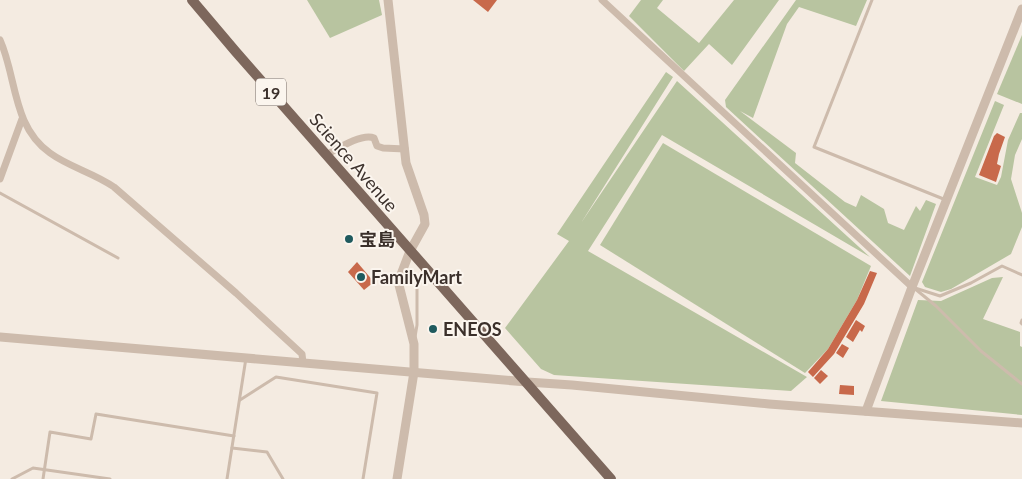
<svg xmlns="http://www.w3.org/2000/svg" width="1022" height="479" font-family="Lato,'Noto Sans JP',sans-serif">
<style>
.green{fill:#b8c4a0}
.building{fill:#c8694b}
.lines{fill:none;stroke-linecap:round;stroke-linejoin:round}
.service{stroke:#cdbbac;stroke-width:3}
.minor{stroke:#cdbbac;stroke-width:7}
.tertiary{stroke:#cdbbac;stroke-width:9}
.primary{stroke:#7d675c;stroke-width:10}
.poi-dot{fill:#1f5a5e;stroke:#fbf5ee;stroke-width:2}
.labels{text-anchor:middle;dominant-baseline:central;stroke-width:4;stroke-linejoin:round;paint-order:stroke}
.shield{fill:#fbf5ee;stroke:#756b66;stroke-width:1}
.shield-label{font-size:16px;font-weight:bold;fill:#3b302b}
.street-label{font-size:18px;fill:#3b302b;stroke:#fbf5ee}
.poi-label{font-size:18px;font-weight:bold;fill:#3b302b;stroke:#fbf5ee;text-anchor:start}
</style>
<rect width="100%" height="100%" fill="#f4ebe1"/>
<g class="green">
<polygon points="307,0 379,0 382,15 330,38"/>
<polygon points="641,0 663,0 657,8 699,43 734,0 779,0 732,65 709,44 684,71 629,16"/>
<polygon points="796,0 867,0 856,26 799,7 787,24 753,118 740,111 796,153 795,163 845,202 856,207 861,195 884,209 888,223 904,230 916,206 920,211 926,200 936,204 910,276 726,107 725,100"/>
<polygon points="1022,35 1022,104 997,94"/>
<polygon points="666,72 673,77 581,223 677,81 870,257 662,135 588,251 807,377 791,391 554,375 541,369 505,328 569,241 557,234"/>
<polygon points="995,101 1004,105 975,177 997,185 1001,177 1008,140 1020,113 1022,113 1022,139 1015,155 1011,179 1022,213 1022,227 1011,254 951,289 941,292 925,287 922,282"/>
<polygon points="663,143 871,266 857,300 828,349 805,373 600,245"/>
<polygon points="1003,277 983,319 1020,332 1020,346 1022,347 1022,415 881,401 918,300 941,301 992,278"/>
</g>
<g class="building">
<polygon points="473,0 497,0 488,12"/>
<polygon points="997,133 1005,137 999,154 997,164 1001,166 996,182 979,175 994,136"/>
<polygon points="357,262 374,282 364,290 348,272"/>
<polygon points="870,271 877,273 864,304 834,354 813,377 808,372 828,349 857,300"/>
<polygon points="856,320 865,326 862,332 860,330 853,342 846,337"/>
<polygon points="842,344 849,348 843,358 836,353"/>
<polygon points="821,370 828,376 820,384 814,378"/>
<polygon points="840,385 854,386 854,395 839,394"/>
</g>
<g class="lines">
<g class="service">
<polyline points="872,0 814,147 946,200"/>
<polyline points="0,193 118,258"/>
<polyline points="914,288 936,306 981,351 1022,384"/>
<polyline points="915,288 940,296 971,283 1002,266 1022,275"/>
<polyline points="1022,320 1021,323 1022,324"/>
<polyline points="415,337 417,325 417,287"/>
<polyline points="240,400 276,377 377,393 363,479"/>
<polyline points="232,448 267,452 283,479"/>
<polyline points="12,479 33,468 110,479"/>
<polyline points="43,479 50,432 91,439 96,414 234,436"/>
<polyline points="227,479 246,358"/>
</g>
<g class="minor">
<polyline points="602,0 912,287"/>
<path d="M0,40C17,78 12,126 50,153C69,167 94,173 114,187L236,293L302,354L303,363"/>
<path d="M326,155C337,149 362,133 374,138L377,146L383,148L405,149"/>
<polyline points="0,179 22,119"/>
</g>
<g class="tertiary">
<polyline points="388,0 406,163 424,215 425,224 410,251 400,277 399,285 414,344 414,372 397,479"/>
<polyline points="0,337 527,382 572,385 769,404 1022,423"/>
<polyline points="866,411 912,287 1022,9"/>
</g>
<polyline class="primary" points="192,0 236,52 611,479"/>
</g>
<g class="poi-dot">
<circle cx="349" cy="239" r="5"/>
<circle cx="361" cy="277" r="5"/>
<circle cx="433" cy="329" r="5"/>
</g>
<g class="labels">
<rect class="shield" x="256" y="78.5" width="30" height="27" rx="4"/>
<g class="shield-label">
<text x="271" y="92">19</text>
</g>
<g class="street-label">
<text transform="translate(354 162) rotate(49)">Science Avenue</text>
</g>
<g class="poi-label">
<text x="359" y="239">宝島</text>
<text x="371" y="277">FamilyMart</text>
<text x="443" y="329">ENEOS</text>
</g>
</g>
</svg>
